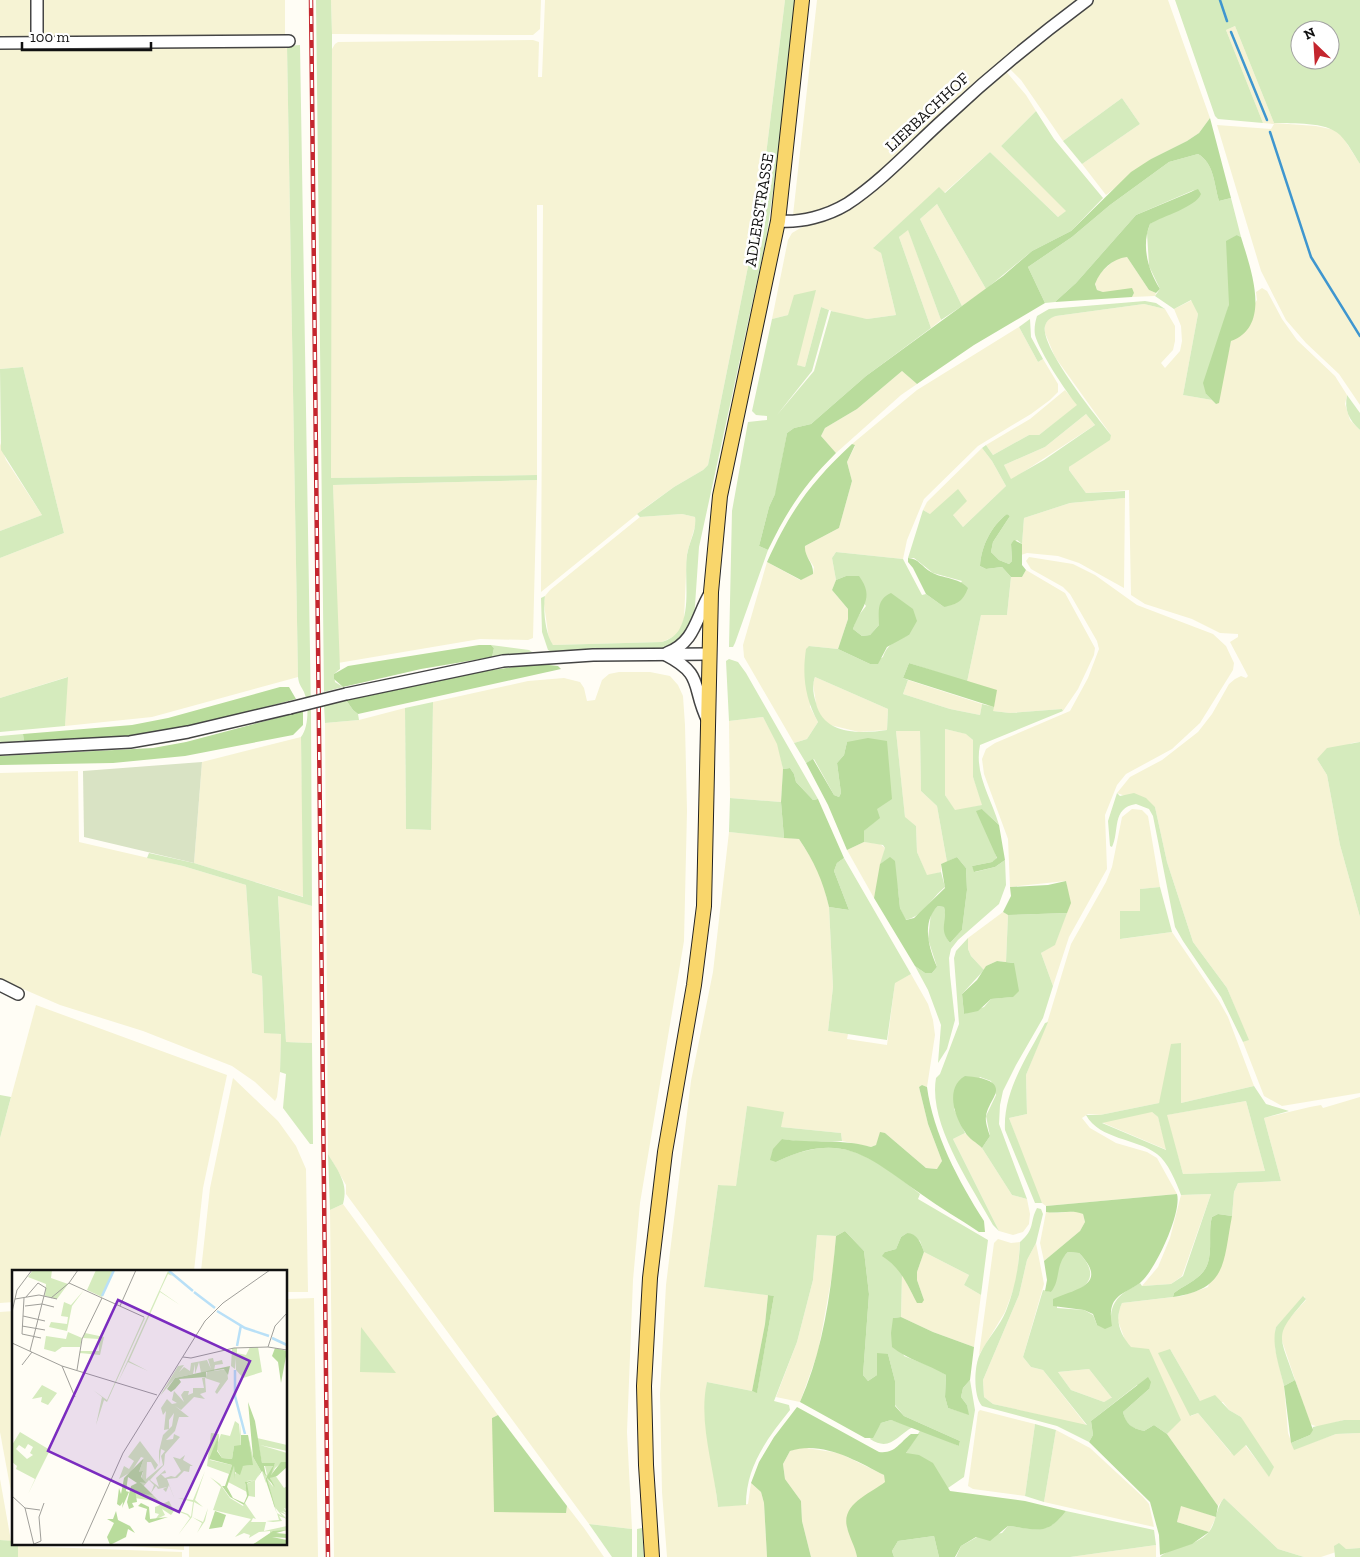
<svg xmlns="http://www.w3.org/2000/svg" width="1360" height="1557" font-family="'Zilla Slab',serif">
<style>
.farmland{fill:#f6f3d4;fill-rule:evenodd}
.green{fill:#d5ebbd;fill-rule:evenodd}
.forest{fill:#b9dc9c}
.cemetery{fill:#d9e3c4}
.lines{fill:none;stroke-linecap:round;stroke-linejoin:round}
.stream{stroke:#3f96cf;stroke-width:2.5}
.minor-casing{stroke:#444;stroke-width:14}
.major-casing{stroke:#222;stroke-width:16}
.minor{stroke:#fff;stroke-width:11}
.major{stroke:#f9d66b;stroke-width:14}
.rail-casing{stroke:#c4262e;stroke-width:4.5}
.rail{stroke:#fff;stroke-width:2.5;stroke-dasharray:8;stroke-linecap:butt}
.minor-bridge-casing{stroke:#444;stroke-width:14;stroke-linecap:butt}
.minor-bridge{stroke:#fff;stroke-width:11}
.labels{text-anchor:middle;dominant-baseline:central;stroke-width:5;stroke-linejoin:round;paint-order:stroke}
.street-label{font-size:16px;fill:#111;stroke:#fff}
.inset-river{fill:none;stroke:#b9e0f7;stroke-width:2.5}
.inset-road{fill:none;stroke:#a09f9a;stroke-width:1}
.view{fill:#7b2cbf;fill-opacity:0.15;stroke:#7b2cbf;stroke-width:2.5}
.inset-edge{fill:none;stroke:#111;stroke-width:2.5}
</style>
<rect width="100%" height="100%" fill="#fffdf5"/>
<g class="farmland">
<polygon points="0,0 34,0 32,37 0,40"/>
<polygon points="40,0 285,0 285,37 49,38 43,35"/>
<polygon points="331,0 541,0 540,29 533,35 332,34"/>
<polygon points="545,0 785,0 759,212 708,465 703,470 674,487 646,507 541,592 543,205 537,205 537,475 331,478 331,160 332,49 335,44 338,42 533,40 539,42 538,77 542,77"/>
<polygon points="817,0 1084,0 922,133 860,189 829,209 793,215"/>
<polygon points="1092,0 1168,0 1210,118 1199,133 1187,141 1151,159 1106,195 1082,164 1140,124 1122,98 1063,141 1021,80 1007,66"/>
<polygon points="1235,26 1274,123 1316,126 1335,130 1342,136 1360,164 1360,405 1339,374 1306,343 1286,320 1261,271 1217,125 1271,129 1274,124 1263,123 1226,30"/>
<polygon points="0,46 287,46 298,677 152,717 65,726 67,677 0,698 0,558 64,533 23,367 0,369"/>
<polygon points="1004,69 1026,95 1036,111 1001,146 1067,211 1058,217 990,152 944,193 939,188 874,247 881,253 896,315 867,319 843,315 821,307 805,367 796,365 788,315 772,319 788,240 792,233 804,226 829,215"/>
<polygon points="937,204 986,289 962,306 920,219"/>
<polygon points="908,229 941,320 931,328 899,237"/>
<polygon points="1127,257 1149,290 1156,293 1155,296 1132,297 1134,293 1103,292 1097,290 1095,283 1099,274 1117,258"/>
<polygon points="1262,288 1267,291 1282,319 1297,340 1335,376 1347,395 1345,404 1350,420 1360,430 1360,742 1352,743 1317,759 1327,775 1340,845 1360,917 1360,1093 1282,1106 1264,1096 1243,1042 1248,1040 1227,988 1193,942 1167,862 1155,807 1117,793 1130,777 1162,760 1198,732 1212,714 1229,684 1235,679 1241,676 1246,678 1248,676 1230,642 1238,637 1238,634 1220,633 1192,619 1145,604 1131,595 1129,490 1086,493 1069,470 1069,467 1111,435 1055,357 1045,333 1045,325 1049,318 1056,316 1144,304 1165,309 1175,326 1175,341 1173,350 1161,363 1165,368 1180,351 1182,341 1181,326 1174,309 1192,300 1198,314 1183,395 1212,400 1216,404 1231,341 1257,300 1256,292"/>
<polygon points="1019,327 1038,362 1043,359 1058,384 1058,392 1050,400 1031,414 978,446 924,499 907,540 903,559 836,552 832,558 836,580 832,590 848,609 848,619 838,649 809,646 810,707 818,722 807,739 794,743 744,657 743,645 767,562 800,580 813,574 814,567 805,553 805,546 839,528 852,481 847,462 855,446 852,444 917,390"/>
<polygon points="902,371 917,384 901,395 836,453 821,436 825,428 857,409"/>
<polygon points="1065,390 1078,405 1039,435 1029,435 993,455 986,445 1030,419"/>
<polygon points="1086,414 1095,425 1011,480 1004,465 1045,447"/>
<polygon points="0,443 6,460 42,515 0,531"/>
<polygon points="982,448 992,461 1006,486 963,527 953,515 930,514 923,510 927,502"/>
<polygon points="537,480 533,638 528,640 480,639 338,663 333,485"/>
<polygon points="1125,498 1124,588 1079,563 1058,556 1027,553 1021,555 1024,518 1070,503"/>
<polygon points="682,514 695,517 696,523 687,553 684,619 680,630 675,636 662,642 553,645 549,640 544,604 545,596 550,590 640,517"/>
<polygon points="1029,557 1073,564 1095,575 1137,605 1213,634 1226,646 1234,663 1233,670 1200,723 1172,749 1126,774 1117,785 1105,815 1107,869 1069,937 1053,986 1041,953 1055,944 1070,903 1066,881 1010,887 1008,839 984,774 982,759 986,749 995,743 1070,711 1088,678 1099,649 1097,641 1070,594 1063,587 1031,569 1026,561"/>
<polygon points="1026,570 1065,593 1095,648 1094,655 1078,689 1063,711 1062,709 1010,713 993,711 967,682 981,615 1007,615 1011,577 1022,577"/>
<polygon points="619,672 650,672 670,676 678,685 683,696 685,725 687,811 684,941 640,1203 633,1280 627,1432 632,1529 589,1524 346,1194 346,1185 328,1154 325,723 359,720 405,708 406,829 431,830 433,702 528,681 564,678 580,682 584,688 587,701 595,700 602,680 609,674"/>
<polygon points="815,677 888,709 887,730 859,732 830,725 820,716 817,710 813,684"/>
<polygon points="908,680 982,704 980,715 950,709 903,694"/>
<polygon points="763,717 778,744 783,769 781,802 730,798 729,721"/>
<polygon points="945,729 967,734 973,740 973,777 983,805 955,811 945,795"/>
<polygon points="896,731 920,731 921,791 937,806 947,862 941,864 941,872 927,876 917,852 916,826 905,818"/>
<polygon points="301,737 304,897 194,863 202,762"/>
<polygon points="78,771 79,842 183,866 246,885 252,973 262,976 264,1032 281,1034 280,1072 277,1097 275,1101 255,1082 232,1066 143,1031 60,1005 0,979 0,773"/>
<polygon points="1132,809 1142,810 1148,816 1160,887 1140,889 1141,911 1121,939 1172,932 1219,1001 1228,1017 1254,1086 1181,1103 1181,1043 1159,1103 1100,1115 1088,1114 1082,1118 1090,1128 1116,1143 1147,1152 1157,1158 1177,1194 1046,1206 1042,1203 1037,1194 1009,1118 1027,1114 1026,1075 1048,1020 1071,944 1106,882 1112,867 1122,817"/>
<polygon points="729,832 799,839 812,859 822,879 829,907 833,987 828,1031 848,1034 847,1039 887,1045 895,982 911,974 928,1004 933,1020 935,1035 927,1087 922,1085 919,1087 928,1124 942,1161 938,1169 926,1168 885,1133 876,1145 871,1147 842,1141 841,1133 781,1127 747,1106 736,1187 718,1185 704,1287 768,1295 765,1324 752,1391 707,1382 705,1408 718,1507 748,1504 751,1483 761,1492 764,1503 767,1557 667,1557 662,1492 660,1394 666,1285 691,1081 713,972"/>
<polygon points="864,842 880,844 885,848 874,898 847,850"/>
<polygon points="278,895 312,906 312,1043 286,1042"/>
<polygon points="1003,912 1008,915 1006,962 997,961 986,966 984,970 971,956 968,949 968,938"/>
<polygon points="36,1005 227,1075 203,1188 194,1271 14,1271 14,1302 0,1303 0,1138"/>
<polygon points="233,1078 278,1121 296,1146 306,1169 308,1292 286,1292 286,1271 201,1271 210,1188"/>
<path d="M1360,1097V1420H1344L1318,1427L1310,1424L1281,1338V1331L1286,1322L1306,1300L1304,1296L1276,1327L1275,1332V1348L1284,1386L1288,1433L1294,1449L1336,1434L1360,1433V1548L1346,1549L1335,1546L1336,1552L1321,1557H1304L1278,1549L1224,1498L1218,1506L1167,1434L1180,1420L1125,1340L1118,1321L1119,1310L1122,1303L1182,1296L1208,1287L1232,1216L1234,1192L1238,1183L1281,1181L1264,1118L1310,1107L1321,1105L1323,1108ZM1170,1349L1200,1401L1223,1402L1229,1410L1241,1417L1269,1476L1245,1445L1231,1453L1198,1413L1191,1416Z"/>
<polygon points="1246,1101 1265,1171 1183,1174 1166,1115"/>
<polygon points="1151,1111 1158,1117 1167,1150 1101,1122"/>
<polygon points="965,1133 982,1148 1012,1195 1027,1199 1030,1214 1029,1224 1023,1232 1013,1235 999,1231 953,1139"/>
<polygon points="1211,1194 1182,1276 1171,1284 1142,1286 1158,1267 1170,1238 1181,1195"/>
<polygon points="343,1204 498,1415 492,1418 566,1513 567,1506 584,1528 604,1557 334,1557 330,1210"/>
<polygon points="1077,1211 1083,1214 1085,1222 1080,1231 1044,1261 1040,1243 1046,1212 1057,1213"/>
<polygon points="817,1235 836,1236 833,1270 818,1352 800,1402 776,1397 797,1342 813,1280"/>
<polygon points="998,1239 1011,1243 1020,1242 1017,1280 1005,1312 979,1355 994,1243"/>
<polygon points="1036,1243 1044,1284 1023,1357 1031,1367 1043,1370 1087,1426 993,1404 984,1397 983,1380 1019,1295 1027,1260"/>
<polygon points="924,1252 969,1275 964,1285 981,1295 974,1347 933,1332 901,1317 902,1274 913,1295 924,1300 917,1280 917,1272"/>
<polygon points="314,1298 318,1557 189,1557 189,1543 286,1543 286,1299"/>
<polygon points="14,1311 14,1508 0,1432 0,1312"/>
<polygon points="1089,1369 1112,1398 1104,1402 1071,1390 1058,1372"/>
<polygon points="980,1410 1035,1424 1025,1496 973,1489 968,1486 978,1412"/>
<polygon points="1056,1430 1090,1448 1143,1497 1149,1504 1154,1527 1044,1502"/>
<polygon points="800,1447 839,1453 884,1475 886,1482 875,1490 847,1527 854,1543 857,1557 811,1557 802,1521 801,1501 785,1479 783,1464 790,1451"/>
<polygon points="0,1479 11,1541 0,1540"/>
<polygon points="1181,1505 1216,1517 1209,1532 1177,1522"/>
<polygon points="88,1543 184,1543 184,1550"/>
<polygon points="1156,1545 1156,1557 1070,1557"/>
<polygon points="18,1546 182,1552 182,1557 18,1557"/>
</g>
<g class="green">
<polygon points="316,0 331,0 332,34 331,478 537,475 537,480 333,485 340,669 334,674 335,682 343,687 324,692"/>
<path d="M785,0H795L785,108L766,240L699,547L694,620L684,636L674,645L662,649L554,653L548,650L542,632L541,598L545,596C543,610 545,633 553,645L662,642C669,640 677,635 680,628C691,607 684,578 687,555C689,542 697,530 695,517L682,514L640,517L637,514L674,487L703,470L708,465L759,212Z"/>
<path d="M1175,0H1360V164C1354,155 1348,143 1340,135C1325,121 1294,124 1274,123L1235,26L1226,30L1263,123L1218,119L1215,116ZM1300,30H1330V60H1300Z"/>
<path d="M300,45L311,713L312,906L278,896L286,1042L312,1043L313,1144H310L283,1108L286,1074L280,1072L281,1034L264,1033L262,976L252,973L246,885L183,866L147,858L149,853L194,863L303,897L301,737C309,727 309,704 304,692C301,686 299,685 298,677L287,46Z"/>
<polygon points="1122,98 1140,124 1082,164 1063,141"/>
<polygon points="1036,111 1054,139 1103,198 1071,231 1032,251 986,289 937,204 920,219 962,306 941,320 908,230 899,237 931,328 866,376 811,424 794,428 787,433 776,492 769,507 759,546 768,550 735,643 733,647 729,647 732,511 748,422 767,420 767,416 756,415 752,411 772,319 788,315 794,295 816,290 797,365 805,367 821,307 829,310 812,371 777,415 814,371 831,311 867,319 896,315 881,253 873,248 939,187 945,193 990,152 1058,217 1066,211 1001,146"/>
<path d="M1198,154C1214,163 1214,184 1219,201L1231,198L1241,237L1237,235L1229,274V304L1206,394L1212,400L1183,395L1198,314L1191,300L1174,309L1155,296L1160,289L1149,266L1147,233L1150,224L1194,190L1136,215L1076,283L1055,302L1045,303L1028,267L1072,237L1110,205L1169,162Z"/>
<path d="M1145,301L1156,303L1165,309L1144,304L1056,316C1050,318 1047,320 1045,326C1040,347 1097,417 1111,435L1110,440L1069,467V470L1086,493L1125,491V498L1070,503L1024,518L1022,544L1017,540L1011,544L1012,561L1009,564L999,560L991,552L993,542L1010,516L1007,514C991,526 981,547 980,566L986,569L1002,567L1011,577L1007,615H981L967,682L909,663L903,678L908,680L903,694L950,709L980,715L982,704L994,707L993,711L1010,713L1062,709L1063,711L980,745C974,774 991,797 999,825L982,809L997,859L992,862L972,866L975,872L995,867L1005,860L1006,885L999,904L958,940L951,949L949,958L950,975L955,1020L947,1049L938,1063L941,1025L928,990L915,966L925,973H932L937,967L928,939L931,913L938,906L944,907C948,921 940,930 950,943L962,930L967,890L966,868L957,857L947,862L937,806L921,791L920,731H896L905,817L916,826L917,852L927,875L941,872L945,887C931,898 923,917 905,920L900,908L898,890L890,858L880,864L885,848L883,845L864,842V831L879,818L847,742L844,755L837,763L841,793L839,797L834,795L814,759L806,763L794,743L807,739L818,722C805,698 802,676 806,649L809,646L838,649L870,664L883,657C888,643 896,641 909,635L879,613V625L870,635L862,636L853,629L856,619L866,606L846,576L836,580L832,558L836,552L903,559L922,595L926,594L944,607L962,581L933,573L914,558H908L923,510L930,514L958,489L967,501L953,515L963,527L1006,486L992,461L982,448L986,445L993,455L1029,435H1039L1077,405C1066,392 1039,351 1035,335C1034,329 1035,322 1037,316L1049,309ZM1086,414L1095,425L1044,460L1011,479L1004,465L1045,447ZM815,677L888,709L887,730C861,734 823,735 816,703C813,694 812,685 815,677ZM945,729L966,734L973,740V777L982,805L955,810L945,795Z"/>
<polygon points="1030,319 1031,337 1043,359 1038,362 1019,327"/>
<polygon points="23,367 64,533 0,558 0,531 42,515 1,450 0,369"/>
<path d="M1347,395L1360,413V430C1349,420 1344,410 1347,395Z"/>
<polygon points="491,645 529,650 532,652 492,657 494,648"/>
<polygon points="729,659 738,662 746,673 818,799 813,800 796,782 794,774 790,768 783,769 777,744 763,717 729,721 726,661"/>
<polygon points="68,677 65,726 0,732 0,698"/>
<polygon points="346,700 353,710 358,714 359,720 325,723 324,705"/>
<polygon points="433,702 431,830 406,829 405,708"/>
<polygon points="23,734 24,742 0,743 0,736"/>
<polygon points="1360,742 1360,917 1340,845 1327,775 1317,759 1327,748"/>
<path d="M1117,793L1120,796L1134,793L1146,798L1155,807L1167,862L1193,942L1227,988L1249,1040L1243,1042L1221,997L1183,941L1175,927L1153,816L1149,809L1136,804C1111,808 1120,831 1112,847L1110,846L1108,821Z"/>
<polygon points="730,798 781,802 784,838 729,832"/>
<polygon points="844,858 911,974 895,983 887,1040 828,1031 833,987 829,907 849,910 834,871 837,863"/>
<polygon points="1160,887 1172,932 1120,939 1120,911 1140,911 1140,889"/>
<path d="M1067,913L1055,945L1041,953L1053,986L1043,1018L1016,1065L1003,1091L1000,1105L999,1124L1027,1199L1012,1195L982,1148L990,1136L986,1116L996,1095L991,1081L980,1077L954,1109L965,1133L953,1139L999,1231L993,1225C971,1185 928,1124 936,1078L940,1074L959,1024L954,958L956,951L968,938V949L971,956L984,970L962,994L964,1014L984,1007L991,999L1012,997L1014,963L1006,962L1008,915Z"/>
<path d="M1048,1022L1026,1075L1027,1114L1009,1118L1042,1203H1035L1005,1130C1003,1091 1027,1057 1045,1023Z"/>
<path d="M1181,1043V1103L1254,1086L1266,1104L1289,1111L1264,1118L1281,1181L1238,1183L1234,1192L1232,1216L1218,1214L1212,1217C1207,1233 1215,1258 1203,1272C1196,1281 1183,1286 1174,1293L1173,1297L1122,1303C1114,1320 1120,1334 1131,1347L1149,1349L1181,1420L1167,1434L1154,1425L1144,1431C1131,1428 1126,1425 1123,1412L1149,1389L1137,1385L1091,1421L1093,1435L1089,1442L1057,1426L982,1406C973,1396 974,1366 980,1354C987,1339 1000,1326 1006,1311C1015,1288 1019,1267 1020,1242C1036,1228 1029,1223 1037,1208L1041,1209L1043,1214L1036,1243L1027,1260L1019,1295L983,1380L984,1397L993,1404L1087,1425L1043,1370L1031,1367L1023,1357L1043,1290L1051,1292L1061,1259L1068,1252L1079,1253C1104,1279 1083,1291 1057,1298V1308L1084,1310L1093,1315L1097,1325L1111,1315C1113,1297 1126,1291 1140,1283L1142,1286L1171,1284L1183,1276L1211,1194L1181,1195C1176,1182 1168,1162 1157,1154C1136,1138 1100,1140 1086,1115H1100L1159,1103L1171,1044ZM1246,1101L1265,1171L1183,1174L1167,1115ZM1152,1112L1158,1117L1166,1150L1102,1123ZM1089,1369L1112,1398H1111L1104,1402L1071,1390L1058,1372Z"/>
<polygon points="0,1095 11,1097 0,1138"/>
<path d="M747,1106L784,1112L781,1127L841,1133L842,1141L802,1142L782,1139L776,1162C840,1131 870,1155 920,1194L918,1199L988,1240L981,1295L964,1285L969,1275L924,1252L920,1241L907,1233L901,1237L896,1249L885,1252L902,1274L901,1317L893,1318L904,1356L935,1368L946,1375L945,1397L948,1408L968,1414L967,1405L961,1397L963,1388L970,1380L975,1410L964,1477L948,1488L906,1453L921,1429L959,1446L960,1441L904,1416L895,1405V1381L888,1354H877V1375L868,1381L863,1375L869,1294L864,1251L845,1231L836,1236L817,1235L813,1280L797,1342L774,1401L789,1405L790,1410C767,1439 746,1466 746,1505L718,1507C714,1467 698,1422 707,1382L757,1392L774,1296L704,1287L718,1185L736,1186Z"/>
<path d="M328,1154C338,1171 349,1184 343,1204L330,1210Z"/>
<path d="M1303,1296L1306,1299C1273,1337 1279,1333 1295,1380L1284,1386C1280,1368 1271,1345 1276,1327Z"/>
<polygon points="361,1327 396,1373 360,1372"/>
<polygon points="1170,1349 1200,1401 1215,1395 1229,1410 1241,1417 1274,1467 1269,1477 1246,1445 1234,1456 1198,1413 1190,1416 1158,1353"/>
<path d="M891,1420L913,1427C896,1436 890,1452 870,1439L881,1423Z"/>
<polygon points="1344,1420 1360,1420 1360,1433 1336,1434 1294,1450 1291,1443 1310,1435 1313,1427"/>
<polygon points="1035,1424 1056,1430 1044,1502 1025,1496"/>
<path d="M1224,1498L1278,1549L1304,1557H1160C1170,1547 1195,1547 1208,1533C1217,1523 1215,1509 1224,1498Z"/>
<path d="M1066,1511L1154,1530L1156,1545L1070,1557H956L961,1546L977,1537L1002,1533L1008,1526C1037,1529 1046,1536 1066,1511Z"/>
<polygon points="589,1524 632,1529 632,1557 612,1557"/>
<polygon points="642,1528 644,1557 637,1557 637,1529"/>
<polygon points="934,1536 939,1557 894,1557 892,1551 898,1541"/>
<polygon points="0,1540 14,1541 14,1543 18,1543 18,1557 0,1557"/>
<polygon points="1339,1543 1346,1549 1360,1548 1360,1557 1335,1557 1334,1546"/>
</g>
<g class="forest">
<path d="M1210,118L1231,198L1219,201C1214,184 1214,163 1198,154L1169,162L1110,205L1072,237L1028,267L1045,303L974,345L917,384L902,371L857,409L825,428L821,436L836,453C804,485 788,509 768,550L759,546L769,507L775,494L787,433L794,428L811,424L866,376L1003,276L1032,251L1071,231L1131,172L1151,159L1187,141L1199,133Z"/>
<path d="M1198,189L1201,194C1196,207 1163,216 1150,224C1141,246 1148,270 1160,289L1156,293L1149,290L1127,257C1112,259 1101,269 1095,284L1097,290L1103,292L1132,288L1134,293L1132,297L1055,302L1076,283L1136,215Z"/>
<path d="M1237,235L1241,237C1250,267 1273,326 1231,341L1219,403L1216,404L1206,394L1203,383L1229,304L1226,241Z"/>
<path d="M852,444L855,445L847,462L852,481L839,528L805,546C804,557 814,563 813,574L801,580L767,562C790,511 811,482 852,444Z"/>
<path d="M1007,514L1010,516L993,542L991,552L999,560L1009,564L1012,561L1011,544L1014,540L1022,544V565L1026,570L1022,577H1011L1002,567L986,569L980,566C981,547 991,526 1007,514Z"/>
<path d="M908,558C918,558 922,567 931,572C943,579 958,577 968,588C963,601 958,604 944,607L926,594L913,568L908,562Z"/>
<path d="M846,576H859C876,599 860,608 853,629L862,636L870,635L879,625C879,611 876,600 891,593L913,609L917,621L909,635L887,647L878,664H870L838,649L848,619V609L832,590L836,580Z"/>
<polygon points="479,645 491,645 494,648 492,657 421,669 343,687 334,679 334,674 348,666"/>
<polygon points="909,663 997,690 994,707 903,678"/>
<path d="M540,664L558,666L561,669L358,714L353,710L346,700C410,685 475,670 540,664Z"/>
<polygon points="280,687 289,687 296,699 201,724 118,738 24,742 23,734 132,725 168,718"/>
<polygon points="303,711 303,725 293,735 185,756 113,763 0,765 0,756 153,748 186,742"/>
<polygon points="868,738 887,741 892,799 877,809 880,818 864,831 864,842 847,850 828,805 806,763 813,759 834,795 839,797 841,793 837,763 844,755 847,742"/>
<path d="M790,768L794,774L796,782L813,800L818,799L844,858L837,863L834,871L849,910L829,907C823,881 814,861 799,839L784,838L781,802L783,769Z"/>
<polygon points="982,809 999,825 1005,860 995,867 974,872 972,866 992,862 997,858 976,811"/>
<path d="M890,857L895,861L900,908L906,920L914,918L945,888L941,864L957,857L966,868L967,890L962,930L950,943C938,928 948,922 944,907L938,906C921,922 929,948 937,967L932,973H925L915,966L874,898L880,864Z"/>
<polygon points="1066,881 1071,903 1067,913 1008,915 1003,912 1011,896 1010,887 1048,885"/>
<polygon points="997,961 1014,963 1019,991 1013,997 991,999 978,1011 964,1014 962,994 977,980 986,966"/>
<path d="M965,1076C976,1077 1004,1079 994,1097C991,1103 987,1109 986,1116C985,1122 988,1130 990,1136L982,1148C977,1143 968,1138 965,1132C954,1116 945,1087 965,1076Z"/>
<path d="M922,1085L927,1087C933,1133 959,1182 984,1221L985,1232H979C960,1219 940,1208 921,1194C868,1157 843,1130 776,1162L770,1160L773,1149L782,1139C813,1144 840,1138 871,1147L876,1145L880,1132L885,1133L926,1168L937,1169L942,1161L928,1124L919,1087Z"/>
<path d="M1177,1194C1182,1212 1156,1269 1141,1282C1132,1290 1116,1293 1112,1306C1110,1312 1111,1320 1112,1326L1105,1329L1097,1325L1093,1314L1084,1310L1053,1306V1299C1075,1289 1110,1285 1079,1253L1068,1252C1055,1264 1061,1280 1051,1292L1045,1291L1047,1280L1044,1261L1080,1231L1085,1222L1083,1214C1072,1209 1058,1214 1046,1212V1206Z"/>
<path d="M1218,1214L1232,1216C1223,1262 1228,1289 1173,1297L1174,1293C1183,1286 1196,1281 1203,1272C1215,1258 1207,1233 1212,1217Z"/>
<path d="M845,1231L864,1251L869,1294L863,1375L868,1381L877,1375V1353L888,1354L895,1381V1406L904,1416L960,1441L959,1446L891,1420L881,1423L873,1438H865L800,1402C823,1350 831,1293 836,1236Z"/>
<path d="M907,1233C917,1233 921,1243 924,1252L917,1272V1280L924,1300L922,1303H917C907,1284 901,1268 882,1256L885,1252L896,1249L901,1237Z"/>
<polygon points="768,1295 774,1296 757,1393 752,1391 765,1324"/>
<path d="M901,1317L933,1332L974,1347L970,1380L963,1388L961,1397L967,1405L969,1415L948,1408L945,1397L946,1375C928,1364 908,1360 892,1347L891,1333L893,1318Z"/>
<path d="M1148,1377L1151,1382L1149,1389L1123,1412C1126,1424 1131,1428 1144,1431L1154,1425L1167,1434L1218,1506L1216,1517L1181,1506L1177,1522L1209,1532L1192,1544L1160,1555L1159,1535L1150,1502L1089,1442L1093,1435L1091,1421Z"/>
<polygon points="1295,1380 1313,1430 1310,1435 1291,1443 1284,1386"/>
<path d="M797,1407L879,1452C895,1454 899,1443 911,1434H919L906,1453L919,1455L933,1463L950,1491L1025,1501L1066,1511C1046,1537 1037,1529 1008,1526L990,1541L976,1537L961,1546L955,1557H939L934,1536L898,1541L892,1551L894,1557H857C855,1546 849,1537 847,1527C841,1504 871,1493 885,1482L884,1475C857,1461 822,1440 790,1451L783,1464L785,1479L801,1501L802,1521L811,1557H767L764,1503L761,1492L751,1483L759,1462L774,1437Z"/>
<polygon points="498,1415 567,1506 566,1513 494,1512 492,1418"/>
</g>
<polygon class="cemetery" points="202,762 194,863 84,837 83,771"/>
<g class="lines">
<g class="stream">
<polyline points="1220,0 1227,21"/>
<polyline points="1231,32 1267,120"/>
<polyline points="1270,132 1311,257 1360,336"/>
</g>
<defs>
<g id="minor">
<polyline points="37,0 37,42"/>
<polyline points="0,43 289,41"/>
<path d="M778,221C801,223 827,216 847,204C882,181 913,147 944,119C990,76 1037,37 1087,0"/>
<path d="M667,653C696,642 696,616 711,592"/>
<path d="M666,655C705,675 691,687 708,721"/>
<polyline points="346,694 503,661 593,655 710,654"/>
<polyline points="0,749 130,742 188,732 290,708"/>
<polyline points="0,985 18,994"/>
</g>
<polyline id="major" points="652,1557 646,1465 644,1386 650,1278 665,1152 694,985 704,906 711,592 720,496 778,221 802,0"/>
</defs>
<use href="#minor" class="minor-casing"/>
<use href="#major" class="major-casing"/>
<use href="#minor" class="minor"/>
<use href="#major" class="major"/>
<defs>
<polyline id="rail" points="311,0 328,1557"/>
</defs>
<use href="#rail" class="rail-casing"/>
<use href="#rail" class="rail"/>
<defs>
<polyline id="minor-bridge" points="290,708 346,694"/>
</defs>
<use href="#minor-bridge" class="minor-bridge-casing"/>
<use href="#minor-bridge" class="minor-bridge"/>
</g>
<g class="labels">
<g class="street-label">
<text transform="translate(927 112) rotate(-43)">LIERBACHHOF</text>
<text transform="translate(759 210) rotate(-81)">ADLERSTRASSE</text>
</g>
</g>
<g transform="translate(12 1270)">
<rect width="275" height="275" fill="#fffdf5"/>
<path d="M21,0H40L39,8L56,14L45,29L33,26L34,14L16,7ZM84,0H102L90,27L75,20ZM156,1L160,6L156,4L148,21L168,35L148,22L117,91L136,101L116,92L106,112ZM72,20L60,36L55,61L37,57L39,52L55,54L56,47L49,46L52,32L59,35ZM132,47L133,48L95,132L92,130L84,155L90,127L81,120L95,130ZM56,62L70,68L68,77H50L43,82L32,79L34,66L54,69ZM73,63L92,67L88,85L68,83V81H87V69L71,68ZM238,77H246L250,102L231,108L224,100V88L223,99L219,96L220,78H225V83L234,85ZM201,88L202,92L210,90L211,94L203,95L202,101L215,99L216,109L205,124L203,122L208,113L193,108L194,122L188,124L193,129L182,127L169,140L163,136L177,147H167L163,161L154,170L161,169L162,164L168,167L153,184L152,195L138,210L147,217L144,208L153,200L154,203L149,204L153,208L159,206L163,207L169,201L161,187L168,189L173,185L171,190L181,196H178L177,202L172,201L165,208L155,209L163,230L157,215L154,222L151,219L155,217L146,219L144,216L139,223L142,215L137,210L131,217L128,212L131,202H127L132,188L129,187L119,202L107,209L112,196L117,199L122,191L116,187L128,171L146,195L143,200L139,192H135L134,209L151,195L149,186L153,181L149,179L147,195V181L151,165L160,156L162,143L157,150V159L152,160L154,141L151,145L149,138L155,129L160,134L165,133L160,130L162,121L172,132L169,125L172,121H177L176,125L181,123V118H192L190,108L194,107L195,101L189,103L187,92L183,104V94L181,104L163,108L148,126L166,96L172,95L167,102L172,97L178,101L179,93L195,90L199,99L196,89ZM30,115L45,123L36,135L29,132L30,127L20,129ZM223,151L227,154L229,176H222L220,189L210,188L204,178L209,164L218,166ZM8,162L38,180L16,224L23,209L4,199L5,196L0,192V175ZM16,174L21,177L18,183L21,185L15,189L4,179L7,175L13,179ZM199,163L207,164L198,190L220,195L217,204L195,196ZM236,165L241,187L249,201L243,211V227L237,226L234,214L243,210L235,211L233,214L235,222L216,212L222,195L223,204L231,196L240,195ZM245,168L275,175V181L248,175L275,183V192H270L263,198L260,204L254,207V213L250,202L255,205L253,196H261L259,202L263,193H250ZM193,201L183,230L191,237L182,232L180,247L191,252L196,238L193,251L185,263L190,253L180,247L166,265L178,248L175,245L165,241V240L176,244L179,247L181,232L166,228L181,230ZM263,205L272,218L275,216V239L272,238L275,243L270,241L275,245L268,242L275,249L267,246L270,251L261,252L254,251L267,250L265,243L270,246L262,236L255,208L261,217L258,208ZM198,207L208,214L218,228L231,236L233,233L244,249L241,248L239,252H254L252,261L275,256V260L258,264V261L247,262L237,268L238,265L232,263L223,267L239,249L201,240L209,217ZM122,221L141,225L148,232L123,228ZM157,231L162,241L159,245L150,239L153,245L143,250L147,244L143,243V237Z" fill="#d5ebbd" fill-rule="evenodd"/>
<path d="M263,78L275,81L269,113L266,92L260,86ZM218,96L216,105L212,99L194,102V107L167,109L169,112L163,119L159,122L155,119L163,108ZM236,132L243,151L250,193H263L259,205L269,192H275V197L265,206L258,208L263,217L255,208L265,244L254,211V208L261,196H252L254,206L250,201L245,208L249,201L241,187ZM228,153L229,165H236L241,195L231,196L228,205L223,202V209L222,196L215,217L221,228L232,233L235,226L233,212L243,210L235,213L237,225L232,235L218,227L210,216H213L220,195L197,189L207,164L205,181L210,188L220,189L222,176L229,175ZM132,188L127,202L131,201L129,207L134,213L128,212L141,225L127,224L123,220L125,232L120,233L122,237L117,239L115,232L119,216L125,213L116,207L114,221L117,222L110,238L111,232L108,236L105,234L107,218L109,224L112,208ZM129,233L137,237L138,249L156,247L137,253L133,249L135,239L126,236ZM104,241L106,250L118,256L123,263L116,259L114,267L98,275L95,267L102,253L95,249H101ZM203,241L214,245L210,257L197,259ZM275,260L264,263L275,264V268L260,267L275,270V275H240L261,261Z" fill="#b9dc9c"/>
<path class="inset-river" d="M157,1L181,21M182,22L203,38M90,26L102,0M205,41L233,58L257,66M260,68L275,75M225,76L229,55M223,100V126L233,164"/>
<path class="inset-road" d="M57,13L132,47M14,27L26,13L34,18L18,81M12,28L10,64L29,68M39,28L57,13L66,0M3,29L27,25L45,29M13,36L30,34L42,37M108,36L124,0M0,42L5,20L20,0M11,46L33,51M10,56L33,60M0,73L50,96L145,125M256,77L263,56L275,43M171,87L179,88L222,78L256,77L275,80M10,95L20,82M50,96L63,127M65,100L70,69L90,28M0,226L13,238L22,275M13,238L28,240M22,274L29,271L27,247L32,233M70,275L111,183L193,51L211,33L258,0"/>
<path class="view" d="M106,30L238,91L167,242L36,181Z"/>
<rect width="275" height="275" class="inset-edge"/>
</g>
<g transform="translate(1315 45) rotate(335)"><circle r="24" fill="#ffffff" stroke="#a0a0a0"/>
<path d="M0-4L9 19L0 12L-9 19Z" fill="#c4262e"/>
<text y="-8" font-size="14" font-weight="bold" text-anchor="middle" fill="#111111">N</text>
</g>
<path d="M22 42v8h129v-8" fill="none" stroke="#111111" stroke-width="2.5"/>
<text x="30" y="42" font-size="15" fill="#111111" stroke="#ffffff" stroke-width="4" paint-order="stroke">100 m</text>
</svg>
